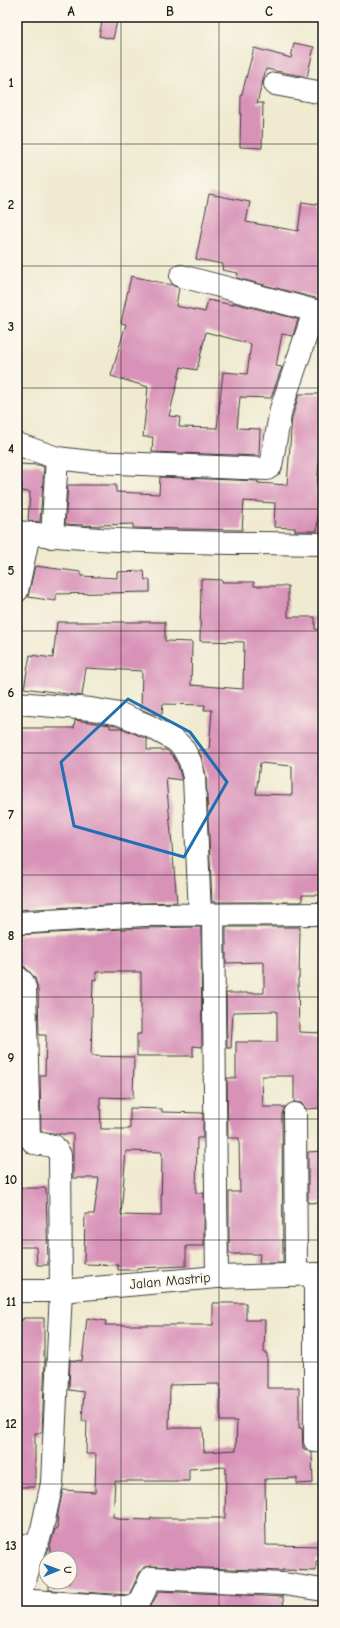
<svg xmlns="http://www.w3.org/2000/svg" width="340" height="1628" font-family="'Comic Neue',sans-serif">
<style>
.building{fill:#d892b8;fill-rule:evenodd}
.lines{fill:none;stroke-linecap:round;stroke-linejoin:round}
.minor-casing{stroke:#3c3b37;stroke-width:24}
.major-casing{stroke:#3c3b37;stroke-width:24}
.minor{stroke:#fff;stroke-width:22}
.major{stroke:#fff;stroke-width:22}
.marked{fill:none;stroke:#1f6fb2;stroke-width:3;stroke-linejoin:round}
.grid{fill:none;stroke:#1c1c1c;stroke-width:1;stroke-opacity:0.55}
.labels{text-anchor:middle;dominant-baseline:central;stroke-width:4;stroke-linejoin:round;paint-order:stroke}
.street-label{font-size:14px;fill:#1c1c1c;stroke:#fbf7ec}
.neatline{fill:none;stroke:#1c1c1c;stroke-width:1.5}
.grid-label{font-size:13px;text-anchor:middle;font-weight:bold;fill:#1c1c1c}
</style>
<rect width="100%" height="100%" fill="#fbf7ec"/>
<filter id="ink" filterUnits="userSpaceOnUse"><feTurbulence type="fractalNoise" baseFrequency=".025" numOctaves="2"/><feDisplacementMap in="SourceGraphic" scale="8" xChannelSelector="R" yChannelSelector="G"/><feConvolveMatrix kernelMatrix="1 2 1 2 8 2 1 2 1" color-interpolation-filters="sRGB"/></filter>
<filter id="wash" filterUnits="userSpaceOnUse"><feTurbulence type="fractalNoise" baseFrequency=".012" numOctaves="4" result="noise"/><feDisplacementMap in="SourceGraphic" scale="16" xChannelSelector="R" yChannelSelector="G"/><feGaussianBlur stdDeviation="0.9" result="paint"/><feColorMatrix in="noise" values="0 0 0 0 0 0 0 0 0 0 0 0 0 0 0 0 0 1.4 0 .05"/><feComposite in="paint" operator="in"/></filter>
<g filter="url(#wash)">
<rect width="100%" height="100%" fill="#efead0"/>
<g id="blocks">
<g class="building">
<polygon points="103,17 118,17 113,39 99,36"/>
<polygon points="294,43 314,47 307,77 266,69 257,103 263,103 262,148 240,147 241,97 254,48 291,58"/>
<polygon points="209,194 250,202 246,222 298,231 302,202 323,205 323,300 237,278 238,273 222,270 223,264 196,259"/>
<path d="M131,276L172,285L179,288L176,306L205,312L208,300L233,305V303L298,319L293,336L282,334L276,366L282,367L271,398L240,397L237,428L260,429L259,456L152,452L153,437H143L148,387L111,376L126,324L121,323ZM206,332L251,344L247,374L223,372L217,428L179,427L180,417L169,416L181,367L197,370Z"/>
<polygon points="299,394 323,394 323,440 321,440 317,486 323,486 323,500 322,512 318,512 317,531 295,531 295,528 274,527 275,503 244,501 242,530 133,528 133,524 100,525 100,526 65,524 68,485 116,485 116,492 159,494 160,477 258,481 258,483 287,485 292,418"/>
<polygon points="17,464 39,465 44,467 40,522 28,521 30,492 21,491 22,485 17,485"/>
<polygon points="35,566 81,572 81,576 117,578 117,572 144,571 145,580 150,580 150,592 56,594 56,601 28,597"/>
<path d="M201,579L222,580V582H254V586H288V617H315V629L323,630L322,895H302V902H212L206,776L202,758L198,750H209L212,710H204L205,705L163,704L162,714H152L141,709L142,671L86,668L82,696L24,688L30,655L53,658L57,622H165V641L192,642L191,685L243,689L244,642L200,641ZM260,763L292,766V795L256,794Z"/>
<polygon points="75,720 110,725 110,728 121,728 147,739 147,750 166,750 173,756 178,766 182,780 166,778 177,902 143,903 17,910 17,728 74,728"/>
<path d="M201,927L202,1047L193,1046V1056H137V1034H141V972H96V980L93,979L91,1056L134,1057L133,1098L100,1097L101,1129H130V1108L162,1109V1112L203,1113V1138H197L196,1193H204V1246H186V1266L137,1268V1270H118V1265L84,1264L85,1214H94L99,1178H73V1134H58L41,1131L40,1075H45L46,1035H39L38,988L35,978L25,967L17,965V935L144,928ZM126,1151L162,1152L161,1216L121,1215Z"/>
<polygon points="226,927 300,927 299,978 298,978 299,1032 323,1033 323,1108 306,1109 301,1103 294,1102 294,1076 262,1076 263,1107 285,1107 282,1114 283,1263 259,1263 260,1254 229,1254 229,1192 240,1192 239,1138 228,1138 227,1078 236,1078 236,1042 277,1042 277,1011 233,1012 231,1048 227,1048 226,993 264,993 264,962 226,963"/>
<polygon points="323,1151 323,1202 308,1203 308,1152"/>
<polygon points="17,1188 46,1188 48,1265 37,1265 36,1247 17,1247"/>
<path d="M213,1303H246V1320H265L264,1353H267V1388H299V1428H302L303,1448L312,1453L313,1483L297,1484V1478L265,1479L266,1545L323,1546V1561H316V1571L282,1570L283,1571L151,1566L144,1567L140,1572L129,1595L49,1590V1582H70V1558H50V1549H49L55,1529H57L58,1513L63,1490L95,1492L96,1454H86L87,1421H82L84,1392L69,1390L70,1360L82,1361L87,1318L106,1321L105,1325H213ZM220,1384V1421H237L236,1450L204,1452L203,1428H169L170,1385ZM226,1467L225,1518H151V1520L117,1519V1517H113L115,1481H189V1469Z"/>
<polygon points="23,1318 44,1318 44,1357 45,1358 42,1433 35,1433 35,1487 17,1487 17,1320 23,1320"/>
<polygon points="159,1591 283,1597 284,1611 148,1611"/>
</g>
</g>
</g>
<g filter="url(#ink)">
<use href="#blocks" fill-opacity="0" stroke="#3c3b37" stroke-width="1"/>
<g class="lines">
<defs>
<g id="minor">
<polyline points="275,84 323,93"/>
<polyline points="181,276 323,313"/>
<polyline points="17,444 57,458 91,462 267,469 271,466 281,409 314,312"/>
<path d="M17,532C118,544 221,542 323,544"/>
<polyline points="52,537 57,458"/>
<polyline points="17,591 29,534"/>
<polyline points="17,703 91,709 120,714 149,726 176,741 183,748 190,761 194,777 200,915"/>
<polyline points="213,916 217,1277"/>
<polyline points="17,923 144,915 323,914"/>
<polyline points="17,977 23,982 25,988 29,1137 34,1143 54,1146 60,1155 61,1291 52,1483 42,1529 17,1603"/>
<polyline points="295,1114 296,1274"/>
<polyline points="315,1274 315,1441"/>
<polyline points="17,1545 36,1546"/>
<polyline points="18,1600 136,1608 151,1578 284,1584 323,1590"/>
</g>
<polyline id="major" points="17,1291 61,1291 217,1277 323,1274"/>
</defs>
<use href="#minor" class="minor-casing"/>
<use href="#major" class="major-casing"/>
<use href="#minor" class="minor"/>
<use href="#major" class="major"/>
</g>
</g>
<path class="marked" d="M128,699L190,732L227,782L184,857L74,826L61,762Z"/>
<path class="grid" d="M121,17V1611M219,17V1611M17,144H323M17,266H323M17,388H323M17,509H323M17,631H323M17,753H323M17,875H323M17,997H323M17,1119H323M17,1240H323M17,1362H323M17,1484H323"/>
<g class="labels">
<g class="street-label">
<text transform="translate(170 1281) rotate(-5)">Jalan Mastrip</text>
</g>
</g>
<rect width="340" height="1628" fill="none" stroke="#fbf7ec" stroke-width="44"/>
<g transform="translate(58 1570) rotate(89)"><circle r="19" fill="#fbf7ec" stroke="#a29f99"/>
<path d="M0-3L7 15L0 10L-7 15Z" fill="#1f6fb2"/>
<text y="-6" font-size="11" font-weight="bold" text-anchor="middle" fill="#1c1c1c">U</text>
</g>
<rect x="22" y="22" width="296" height="1584" class="neatline"/>
<g class="grid-label">
<text x="71" y="16">A</text>
<text x="170" y="16">B</text>
<text x="269" y="16">C</text>
<text x="11" y="87">1</text>
<text x="11" y="209">2</text>
<text x="11" y="331">3</text>
<text x="11" y="453">4</text>
<text x="11" y="575">5</text>
<text x="11" y="697">6</text>
<text x="11" y="819">7</text>
<text x="11" y="940">8</text>
<text x="11" y="1062">9</text>
<text x="11" y="1184">10</text>
<text x="11" y="1306">11</text>
<text x="11" y="1428">12</text>
<text x="11" y="1550">13</text>
</g>
</svg>
